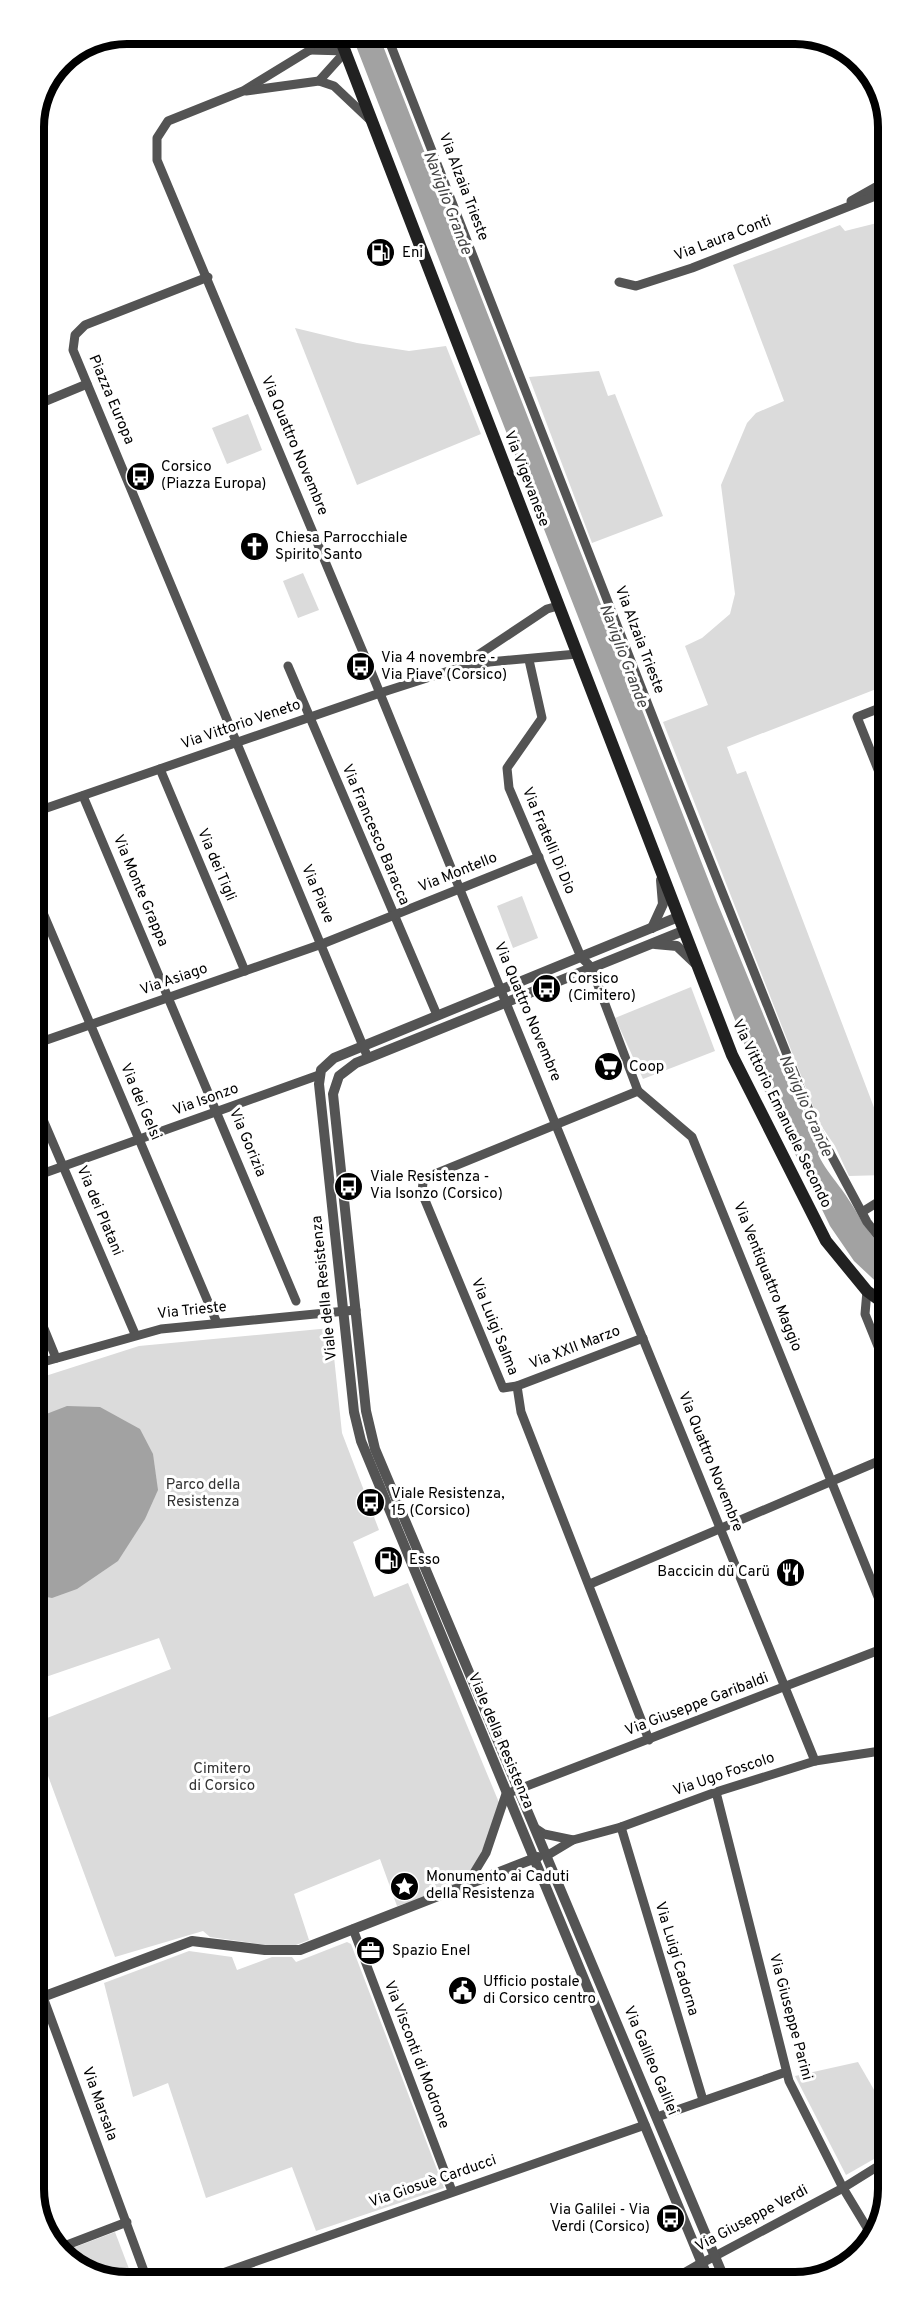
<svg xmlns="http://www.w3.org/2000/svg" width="921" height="2315" font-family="Overpass,sans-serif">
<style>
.green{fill:#dbdbdb}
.water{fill:#a2a2a2}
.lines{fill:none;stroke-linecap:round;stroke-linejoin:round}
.minor{stroke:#545454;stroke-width:9}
.tertiary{stroke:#545454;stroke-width:10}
.secondary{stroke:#212121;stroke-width:12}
.labels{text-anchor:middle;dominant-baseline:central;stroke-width:6;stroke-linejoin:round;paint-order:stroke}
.street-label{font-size:15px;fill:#000;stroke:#fff}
.poi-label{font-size:15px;fill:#000;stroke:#fff;text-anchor:start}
.park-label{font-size:15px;fill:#323232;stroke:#fff}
.water-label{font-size:16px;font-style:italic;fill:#434343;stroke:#fff}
.rim{fill:none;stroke:#000;stroke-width:8}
</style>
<rect width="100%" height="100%" fill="#fff"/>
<g class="green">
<polygon points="877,223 883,224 884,686 727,747 737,774 746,771 886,1139 886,1175 849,1176 835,1146 820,1124 663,722 708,705 685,646 702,638 730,614 735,594 721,485 747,423 756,413 784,401 733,265 840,225 845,231"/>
<polygon points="295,328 357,343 409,351 446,346 481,434 357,485"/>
<polygon points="599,371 608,396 615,394 663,516 592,543 529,377"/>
<polygon points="248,414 262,450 227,464 212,428"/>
<polygon points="303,573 319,610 298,618 283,581"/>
<polygon points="522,896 538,938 513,948 497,906"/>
<polygon points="691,987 715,1051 643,1079 615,1018"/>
<polygon points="331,1328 342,1433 379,1530 353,1542 374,1597 408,1583 500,1805 480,1856 461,1886 397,1906 380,1859 294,1894 309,1940 288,1948 210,1937 203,1931 115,1957 37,1746 37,1722 171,1669 159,1638 37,1680 36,1379 139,1346"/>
<polygon points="347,1942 351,1944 444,2188 316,2231 292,2167 206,2198 168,2083 133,2097 104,1983 189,1951 232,1957 237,1970 272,1957 292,1957 296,1962"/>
<polygon points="858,2062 888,2114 888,2151 846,2175 795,2076"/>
<path d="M115,2232L134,2282C112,2282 75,2270 62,2252Z"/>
</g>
<g class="water">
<path d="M351,33H378L717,902L819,1150L818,1154C824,1167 831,1175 839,1186C857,1209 863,1229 886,1251V1291L854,1261L830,1226L754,1069Z"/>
<polygon points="67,1406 100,1407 140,1429 153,1454 158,1490 145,1519 118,1561 77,1589 52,1598 36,1595 36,1418"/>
</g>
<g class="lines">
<g class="minor">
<polyline points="386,33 668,756 815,1125 867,1222 886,1246"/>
<polyline points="310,50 243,91 168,121 157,138 157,160 368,664 815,1761"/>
<polyline points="310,50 346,51"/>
<polyline points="310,50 313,33"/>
<polyline points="319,81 346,51"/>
<polyline points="246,91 319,81 334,86 370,120"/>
<polyline points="851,201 883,183"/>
<polyline points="208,277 85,325 75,335 73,350 368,1058"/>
<polyline points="619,282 636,286 692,268 883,193"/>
<polyline points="34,406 87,384"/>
<polyline points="529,660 542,718 507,768 509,788 581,957 591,967 638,1091 692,1137 887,1619"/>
<polyline points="463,665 547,609 558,606"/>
<polyline points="288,666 437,1015"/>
<polyline points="885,706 857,717 885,787"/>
<polyline points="160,769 245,971"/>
<polyline points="83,796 296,1301"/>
<polyline points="35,812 380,693 458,668 489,662 577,654"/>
<polyline points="35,894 217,1323"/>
<polyline points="35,1044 322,944 539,857"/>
<polyline points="638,1091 430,1176 423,1182 422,1193 503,1388 517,1386 643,1338"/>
<polyline points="35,1101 135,1334"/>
<polyline points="36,1176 319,1075"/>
<polyline points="862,1212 886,1197"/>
<polyline points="867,1291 865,1314 886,1366"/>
<polyline points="36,1309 56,1358"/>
<polyline points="36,1364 161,1329 356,1310"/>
<polyline points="517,1386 521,1412 649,1740"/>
<polyline points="590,1584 886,1458"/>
<polyline points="716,1792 789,2081 843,2188 872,2236"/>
<polyline points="621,1827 703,2100"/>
<polyline points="535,1828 544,1834 573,1840"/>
<polyline points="548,1855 573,1840 621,1827 716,1792 815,1761 887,1750"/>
<polyline points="466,1886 486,1853 506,1794 887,1647"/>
<polyline points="353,1929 452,2191"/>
<polyline points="43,1997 148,2282"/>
<polyline points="657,2117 786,2072"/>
<polyline points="59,2248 127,2222"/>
<polyline points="702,2263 843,2188 888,2160"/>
<polyline points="200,2281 645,2125"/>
</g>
<g class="tertiary">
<polyline points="678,917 334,1058 321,1070 319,1084 354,1412 361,1441 708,2278"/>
<polyline points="652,928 663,904 661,880"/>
<polyline points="683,931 356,1063 339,1076 333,1094 366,1411 375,1449 724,2278"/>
<polyline points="655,944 677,946 697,965"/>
<polyline points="37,1999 192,1941 265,1950 300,1950 538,1857"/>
<polyline points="676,2278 702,2263"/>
</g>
<polyline class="secondary" points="338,33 732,1055 826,1241 867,1291 886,1305"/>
</g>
<defs>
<symbol id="fuel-disc" viewBox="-11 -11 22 22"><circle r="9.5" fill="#000" stroke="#fff"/><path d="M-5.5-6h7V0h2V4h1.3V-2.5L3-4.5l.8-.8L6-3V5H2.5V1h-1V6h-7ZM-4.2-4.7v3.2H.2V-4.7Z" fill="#fff"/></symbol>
<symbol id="bus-disc" viewBox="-11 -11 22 22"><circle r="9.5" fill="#000" stroke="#fff"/><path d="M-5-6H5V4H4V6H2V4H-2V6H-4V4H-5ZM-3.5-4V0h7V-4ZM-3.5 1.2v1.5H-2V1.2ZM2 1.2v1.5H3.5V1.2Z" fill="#fff"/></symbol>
<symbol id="church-disc" viewBox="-11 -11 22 22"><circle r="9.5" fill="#000" stroke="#fff"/><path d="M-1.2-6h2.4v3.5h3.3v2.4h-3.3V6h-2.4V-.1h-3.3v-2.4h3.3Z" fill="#fff"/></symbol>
<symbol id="supermarket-disc" viewBox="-11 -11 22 22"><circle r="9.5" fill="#000" stroke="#fff"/><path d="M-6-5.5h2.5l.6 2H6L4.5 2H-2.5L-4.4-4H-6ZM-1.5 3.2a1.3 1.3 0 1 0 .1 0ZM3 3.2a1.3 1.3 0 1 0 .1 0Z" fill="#fff"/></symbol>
<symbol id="restaurant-disc" viewBox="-11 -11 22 22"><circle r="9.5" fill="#000" stroke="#fff"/><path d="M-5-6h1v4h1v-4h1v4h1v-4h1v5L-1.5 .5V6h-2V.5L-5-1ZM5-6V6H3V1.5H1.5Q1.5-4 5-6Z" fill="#fff"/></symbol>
<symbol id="sight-disc" viewBox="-11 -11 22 22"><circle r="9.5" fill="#000" stroke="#fff"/><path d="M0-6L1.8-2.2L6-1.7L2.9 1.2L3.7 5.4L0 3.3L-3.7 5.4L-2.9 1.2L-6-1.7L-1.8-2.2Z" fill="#fff"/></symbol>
<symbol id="office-disc" viewBox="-11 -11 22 22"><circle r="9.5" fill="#000" stroke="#fff"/><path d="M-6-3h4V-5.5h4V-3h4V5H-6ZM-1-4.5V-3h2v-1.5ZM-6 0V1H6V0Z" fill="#fff"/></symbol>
<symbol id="civic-disc" viewBox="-11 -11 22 22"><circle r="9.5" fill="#000" stroke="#fff"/><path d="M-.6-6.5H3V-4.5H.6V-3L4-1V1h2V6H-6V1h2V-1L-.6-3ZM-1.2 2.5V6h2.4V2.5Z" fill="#fff"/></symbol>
</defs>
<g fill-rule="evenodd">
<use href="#fuel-disc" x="364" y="236" width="33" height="33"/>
<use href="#bus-disc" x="124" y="460" width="33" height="33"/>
<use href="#church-disc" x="238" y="530" width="33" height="33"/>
<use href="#bus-disc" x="344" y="650" width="33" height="33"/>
<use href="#bus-disc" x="530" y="972" width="33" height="33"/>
<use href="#supermarket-disc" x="592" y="1050" width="33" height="33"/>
<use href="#bus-disc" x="332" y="1170" width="33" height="33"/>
<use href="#bus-disc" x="354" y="1486" width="33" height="33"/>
<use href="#fuel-disc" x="372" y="1544" width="33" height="33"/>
<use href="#restaurant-disc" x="774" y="1556" width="33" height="33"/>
<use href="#sight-disc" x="388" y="1870" width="33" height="33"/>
<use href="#office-disc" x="354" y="1934" width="33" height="33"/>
<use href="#civic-disc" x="446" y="1974" width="33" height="33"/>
<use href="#bus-disc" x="654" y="2202" width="33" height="33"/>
</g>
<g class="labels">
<g class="street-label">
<text transform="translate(463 187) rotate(69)">Via Alzaia Trieste</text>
<text transform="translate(723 239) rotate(-21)">Via Laura Conti</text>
<text transform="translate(111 400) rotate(67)">Piazza Europa</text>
<text transform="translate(294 446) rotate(67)">Via Quattro Novembre</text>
<text transform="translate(526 479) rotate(69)">Via Vigevanese</text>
<text transform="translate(639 640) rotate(69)">Via Alzaia Trieste</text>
<text transform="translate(241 725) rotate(-19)">Via Vittorio Veneto</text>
<text transform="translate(375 835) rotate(67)">Via Francesco Baracca</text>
<text transform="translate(548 841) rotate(67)">Via Fratelli Di Dio</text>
<text transform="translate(216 865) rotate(67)">Via dei Tigli</text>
<text transform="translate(458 873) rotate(-22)">Via Montello</text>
<text transform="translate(140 891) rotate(67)">Via Monte Grappa</text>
<text transform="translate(317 894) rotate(67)">Via Piave</text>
<text transform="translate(174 980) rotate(-19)">Via Asiago</text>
<text transform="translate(527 1012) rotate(67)">Via Quattro Novembre</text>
<text transform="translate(206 1100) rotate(-20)">Via Isonzo</text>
<text transform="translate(140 1102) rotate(67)">Via dei Gelsi</text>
<text transform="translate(781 1114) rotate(64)">Via Vittorio Emanuele Secondo</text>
<text transform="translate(247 1143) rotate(67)">Via Gorizia</text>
<text transform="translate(99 1211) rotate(67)">Via dei Platani</text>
<text transform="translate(767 1277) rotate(68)">Via Ventiquattro Maggio</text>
<text transform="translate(325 1288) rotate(-96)">Viale della Resistenza</text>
<text transform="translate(192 1311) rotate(-6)">Via Trieste</text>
<text transform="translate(494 1327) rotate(68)">Via Luigi Salma</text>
<text transform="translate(575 1348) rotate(-21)">Via XXII Marzo</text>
<text transform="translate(710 1462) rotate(68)">Via Quattro Novembre</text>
<text transform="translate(697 1705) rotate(-21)">Via Giuseppe Garibaldi</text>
<text transform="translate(500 1741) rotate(67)">Viale della Resistenza</text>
<text transform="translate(724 1775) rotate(-19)">Via Ugo Foscolo</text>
<text transform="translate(676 1959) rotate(73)">Via Luigi Cadorna</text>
<text transform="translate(790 2017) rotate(75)">Via Giuseppe Parini</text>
<text transform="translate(416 2055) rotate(69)">Via Visconti di Modrone</text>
<text transform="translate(650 2061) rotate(67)">Via Galileo Galilei</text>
<text transform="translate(99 2104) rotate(70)">Via Marsala</text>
<text transform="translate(433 2182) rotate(-19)">Via Giosuè Carducci</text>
<text transform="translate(752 2219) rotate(-28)">Via Giuseppe Verdi</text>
</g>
<g class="poi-label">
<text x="402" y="253">Eni</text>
<text x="161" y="467">Corsico<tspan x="161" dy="17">(Piazza Europa)</tspan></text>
<text x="275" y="538">Chiesa Parrocchiale<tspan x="275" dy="17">Spirito Santo</tspan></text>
<text x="381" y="658">Via 4 novembre -<tspan x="381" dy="17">Via Piave (Corsico)</tspan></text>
<text x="568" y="979">Corsico<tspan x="568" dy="17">(Cimitero)</tspan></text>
<text x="629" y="1067">Coop</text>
<text x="370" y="1177">Viale Resistenza -<tspan x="370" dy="17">Via Isonzo (Corsico)</tspan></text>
<text x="391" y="1494">Viale Resistenza,<tspan x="391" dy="17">15 (Corsico)</tspan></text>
<text x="409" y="1560">Esso</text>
<text x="770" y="1572" text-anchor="end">Baccicin dü Carü</text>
<text x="426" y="1877">Monumento ai Caduti<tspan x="426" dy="17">della Resistenza</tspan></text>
<text x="392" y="1951">Spazio Enel</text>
<text x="483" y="1982">Ufficio postale<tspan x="483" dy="17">di Corsico centro</tspan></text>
<text x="650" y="2210" text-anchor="end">Via Galilei - Via<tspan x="650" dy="17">Verdi (Corsico)</tspan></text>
</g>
<g class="park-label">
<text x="203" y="1485">Parco della<tspan x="203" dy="17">Resistenza</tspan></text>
<text x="222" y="1769">Cimitero<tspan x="222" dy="17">di Corsico</tspan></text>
</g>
<g class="water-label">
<text transform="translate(447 203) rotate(69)">Naviglio Grande</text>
<text transform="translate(623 656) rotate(69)">Naviglio Grande</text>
<text transform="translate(805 1106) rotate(66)">Naviglio Grande</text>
</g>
</g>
<path d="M0 0H921V2315H0ZM127 44H795A83 83 0 0 1 878 127V2189A83 83 0 0 1 795 2272H127A83 83 0 0 1 44 2189V127A83 83 0 0 1 127 44Z" fill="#fff" fill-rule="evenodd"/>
<path class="rim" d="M127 44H795A83 83 0 0 1 878 127V2189A83 83 0 0 1 795 2272H127A83 83 0 0 1 44 2189V127A83 83 0 0 1 127 44Z"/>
</svg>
